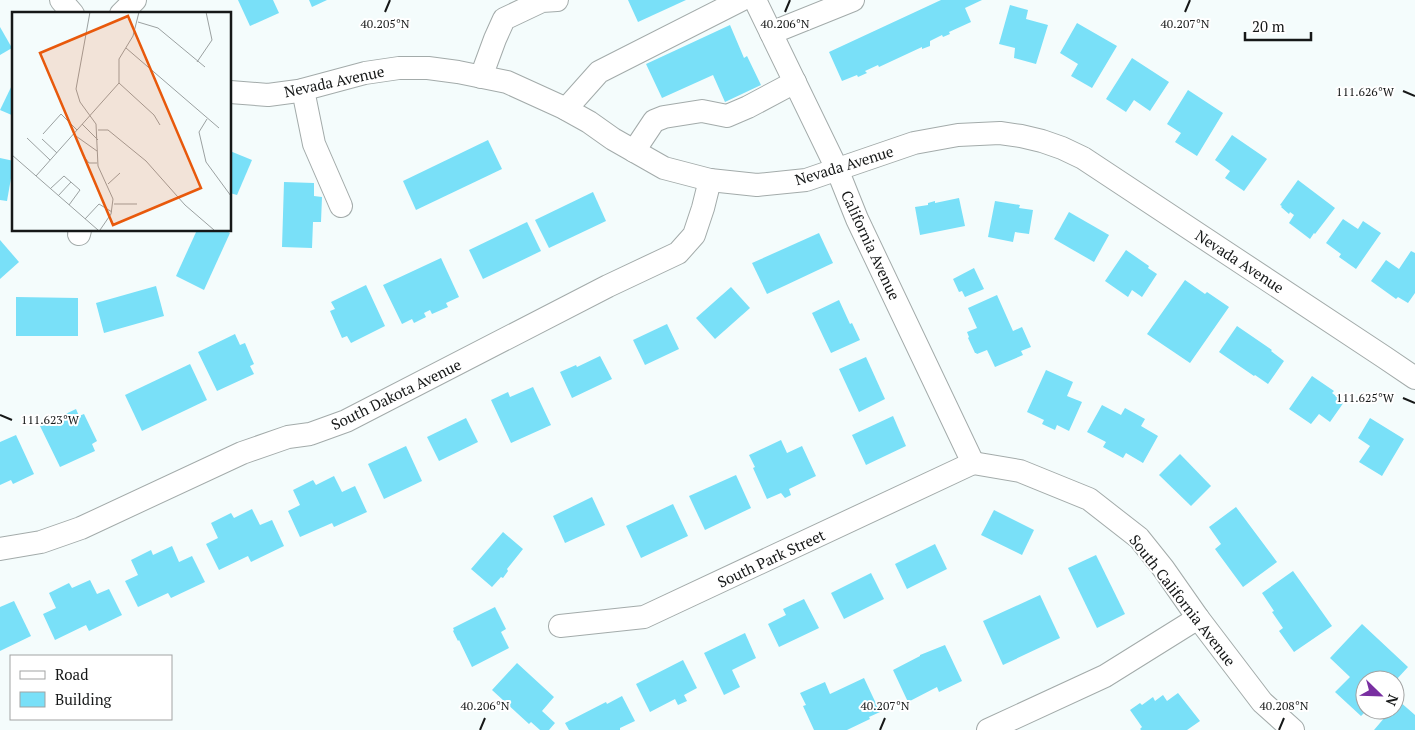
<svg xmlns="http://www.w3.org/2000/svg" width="1415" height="730" font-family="'PT Serif',serif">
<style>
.building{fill:#79e0f8}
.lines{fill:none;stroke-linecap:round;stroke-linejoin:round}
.minor-casing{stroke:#a3abaa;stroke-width:24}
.minor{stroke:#fff;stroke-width:22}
.ticks{fill:none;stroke:#161818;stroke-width:2}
.labels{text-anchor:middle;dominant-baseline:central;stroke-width:4;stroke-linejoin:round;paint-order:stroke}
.street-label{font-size:15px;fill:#161818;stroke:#fff}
.inset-road{fill:none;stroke:#9ba1a1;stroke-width:1}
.view{fill:#e8590c;fill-opacity:0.15;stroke:#e8590c;stroke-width:2.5}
.inset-edge{fill:none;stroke:#161818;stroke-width:2.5}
.ticks-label{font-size:12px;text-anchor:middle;fill:#161818;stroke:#fff;stroke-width:4;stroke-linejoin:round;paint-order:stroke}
</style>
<rect width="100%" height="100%" fill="#f4fcfc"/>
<g class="building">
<polygon points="238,0 273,0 279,13 250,26"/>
<polygon points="309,0 327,0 312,7"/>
<polygon points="628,0 686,0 638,22"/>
<polygon points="941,0 982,0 965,8 971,22 949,32 950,34 943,37 942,35 930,41 930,46 922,49 922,47 879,67 878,65 865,71 867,73 858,77 857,75 842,81 829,52"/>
<polygon points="1010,5 1028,10 1026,19 1048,25 1036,64 1014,58 1015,48 999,44"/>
<polygon points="1077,23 1117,46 1092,88 1071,76 1078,64 1060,53"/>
<polygon points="730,25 744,58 747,56 761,85 725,102 713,75 662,98 646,64"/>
<polygon points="0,27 12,48 0,55"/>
<polygon points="1132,58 1169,82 1150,111 1134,100 1126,112 1106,99"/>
<polygon points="14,81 14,116 0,110"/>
<polygon points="1188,90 1223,113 1197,156 1175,142 1181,133 1167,124"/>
<polygon points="1232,135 1267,159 1244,191 1225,178 1230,171 1215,160"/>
<polygon points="488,140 502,169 416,210 403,181"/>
<polygon points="230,151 252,160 237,195 230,193"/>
<polygon points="0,158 14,161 7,201 0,200"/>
<polygon points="1298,180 1335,208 1315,234 1314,233 1310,239 1289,223 1294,215 1290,212 1289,214 1281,207 1282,206 1280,205"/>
<polygon points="284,182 314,183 314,196 322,197 321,222 313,222 312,248 282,247"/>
<polygon points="593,192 606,221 549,248 535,220"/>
<polygon points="959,198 965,226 920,235 915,207 928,205 928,203 935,201 935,203"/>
<polygon points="995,201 1020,205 1019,208 1033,210 1029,234 1015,232 1013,242 988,237"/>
<polygon points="1069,212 1109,235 1094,262 1054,239"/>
<polygon points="1343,219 1358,229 1363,221 1381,233 1356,269 1339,257 1341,254 1326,243"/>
<polygon points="527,222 541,251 483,279 469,250"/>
<polygon points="197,230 225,230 230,233 204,290 176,276"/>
<polygon points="819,233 833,263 767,294 752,263"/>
<polygon points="0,240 19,262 0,279"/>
<polygon points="1126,250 1149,266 1148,268 1157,274 1142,297 1132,290 1128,297 1105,281"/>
<polygon points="1411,251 1415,253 1415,293 1408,303 1398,297 1396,299 1371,281 1386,260 1399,269"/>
<polygon points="441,258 459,297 446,303 448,307 432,314 430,310 424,313 426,317 414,323 412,319 402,324 383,285"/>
<polygon points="974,268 984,289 965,297 962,291 959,292 953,279"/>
<polygon points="1185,280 1205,294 1207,292 1229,307 1190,363 1147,334"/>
<polygon points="366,285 385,326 351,343 347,336 342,338 330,311 335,309 331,302"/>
<polygon points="156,286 164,316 104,333 96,303"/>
<polygon points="731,287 750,308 715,339 696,318"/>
<polygon points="997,295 1013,331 1022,327 1031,347 1021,351 1023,355 995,367 987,350 977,354 976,353 975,353 968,338 969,337 967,332 977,328 968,308"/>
<polygon points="16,297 78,298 78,336 16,336"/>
<polygon points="839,300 850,324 852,323 860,340 831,353 812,313"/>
<polygon points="667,324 679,349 645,365 633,340"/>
<polygon points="1237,326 1272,350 1271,351 1284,361 1268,384 1255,375 1254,376 1219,352"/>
<polygon points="235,334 240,345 245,343 250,355 254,364 250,366 254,374 217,391 198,352"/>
<polygon points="600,356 612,379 572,398 560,372 576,365 577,367"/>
<polygon points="866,357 885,399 859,412 839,369"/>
<polygon points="190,364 207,400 142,431 125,395"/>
<polygon points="1046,370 1073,382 1067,396 1082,402 1069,431 1057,425 1055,430 1042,424 1044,420 1027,412"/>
<polygon points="1312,376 1334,391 1332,393 1344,402 1330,422 1319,414 1311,424 1289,409"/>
<polygon points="533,387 551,425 511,443 491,400 508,392 510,397"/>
<polygon points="1102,405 1121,415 1125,408 1145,419 1141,426 1158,436 1143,463 1126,453 1123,458 1103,447 1106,442 1087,432"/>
<polygon points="76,409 79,416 84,414 97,441 92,444 95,451 60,467 40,426"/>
<polygon points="893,416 906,446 866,465 852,435"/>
<polygon points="466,418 478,442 439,461 427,437"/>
<polygon points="1370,418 1404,439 1382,476 1359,462 1370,446 1358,438"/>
<polygon points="16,435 34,474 13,484 11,480 0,485 0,442"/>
<polygon points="781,440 787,453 802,446 816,476 789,489 791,495 785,498 781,493 767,499 753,468 755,467 749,455"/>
<polygon points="406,446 422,481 384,499 368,464"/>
<polygon points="1180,454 1211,486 1191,506 1159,475"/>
<polygon points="736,475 751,508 705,530 689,496"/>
<polygon points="334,476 342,492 355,486 367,512 334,527 332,523 300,537 288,511 300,505 293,490 313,480 316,485"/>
<polygon points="592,497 605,525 565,543 553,516"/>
<polygon points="673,504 688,536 641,558 626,526"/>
<polygon points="1236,507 1277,562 1243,587 1215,549 1221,544 1209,527"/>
<polygon points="252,509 260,525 272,520 284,546 251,562 248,556 219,570 206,544 218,538 211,523 231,513 234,518"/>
<polygon points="994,510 1034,530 1022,555 981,535"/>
<polygon points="503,532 523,549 507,569 508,571 503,578 501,577 492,587 471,569"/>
<polygon points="935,544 947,569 907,589 895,564"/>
<polygon points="172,546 179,562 192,556 205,582 171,598 168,593 138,607 125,581 138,575 131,560 151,550 153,555"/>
<polygon points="1096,555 1125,614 1097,628 1068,568"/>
<polygon points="1293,571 1332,626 1294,652 1279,631 1283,628 1272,612 1274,611 1262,593"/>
<polygon points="871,573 884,599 844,619 831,593"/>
<polygon points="90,580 97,594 109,589 122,615 89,631 86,625 55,640 43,614 56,608 49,593 69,583 72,588"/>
<polygon points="1040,595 1060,638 1003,665 983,621"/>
<polygon points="804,599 819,628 779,647 768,624 786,615 783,609"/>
<polygon points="14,601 31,636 0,651 0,607"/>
<polygon points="495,607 506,629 501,632 509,648 472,667 459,640 458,641 453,631 454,630 453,628"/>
<polygon points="1362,624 1408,667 1396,680 1365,680 1365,710 1367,710 1361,716 1335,692 1350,677 1330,658"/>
<polygon points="745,633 756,658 732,670 740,687 724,695 704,653"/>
<polygon points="945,645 962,681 939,692 937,687 908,702 893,670 920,656 920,655"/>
<polygon points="683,660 697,688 684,695 687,701 678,705 675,699 650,712 636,684"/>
<polygon points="517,663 554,697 542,711 555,723 549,730 540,730 531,722 529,724 492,690"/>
<polygon points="864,678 880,712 869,717 870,719 847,730 814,730 803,706 806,705 800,693 825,682 830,694"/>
<polygon points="1178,693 1200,721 1187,730 1141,730 1140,729 1142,727 1130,710 1140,703 1142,705 1153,697 1155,701 1163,695 1167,701"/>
<polygon points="622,696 635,721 620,728 620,730 569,730 565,723 606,702 607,704"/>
<polygon points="1399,701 1415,715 1415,730 1374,730 1391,710 1395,710 1395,706"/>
</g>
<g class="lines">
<defs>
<g id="minor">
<polyline points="61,0 73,14"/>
<polyline points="755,0 837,169 857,219 973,463"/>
<polyline points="121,14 135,0"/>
<polyline points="771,33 853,0"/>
<polyline points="481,77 495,39 504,19 542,1 557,0"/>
<polyline points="303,90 314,144 341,206"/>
<polyline points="230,92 268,95 298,91 365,73 399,68 428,68 458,72 507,82 562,107 589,122 613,139 664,168 710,180 757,185 806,180 914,143 958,135 1000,133 1021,136 1042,141 1062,148 1083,158 1384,357 1415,378"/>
<polyline points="566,109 599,72 741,0"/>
<polyline points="634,151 654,121 664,117 702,111 727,116 748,107 795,82"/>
<polyline points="79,234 80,230"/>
<polyline points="973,463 1020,471 1089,499 1139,538 1163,568 1198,618 1262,702 1293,730"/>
<polyline points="0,549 41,542 81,528 242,453 288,437 310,434 346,421 608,286 678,253 694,235 703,208 710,180"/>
<polyline points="560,626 644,617 973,463"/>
<polyline points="988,730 1105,676 1198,618"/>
</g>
</defs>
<use href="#minor" class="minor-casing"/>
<use href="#minor" class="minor"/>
</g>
<path class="ticks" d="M385,12L390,0M785,12L790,0M1185,12L1190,0M1403,91L1415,96M1403,398L1415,403M0,415L12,420M480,730L485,718M880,730L885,718M1279,730L1284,718"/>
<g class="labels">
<g class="street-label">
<text transform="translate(334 81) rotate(-12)">Nevada Avenue</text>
<text transform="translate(844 165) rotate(-17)">Nevada Avenue</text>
<text transform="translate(871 245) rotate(65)">California Avenue</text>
<text transform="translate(1240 261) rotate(33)">Nevada Avenue</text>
<text transform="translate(396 394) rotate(-26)">South Dakota Avenue</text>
<text transform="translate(771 558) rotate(-25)">South Park Street</text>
<text transform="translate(1183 600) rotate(52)">South California Avenue</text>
</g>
</g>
<g transform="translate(12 12)">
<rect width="219" height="219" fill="#f4fcfc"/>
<path class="inset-road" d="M78,0L64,77L68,90L84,112L86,154L101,187L99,202L88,218M126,10L146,16L193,55M114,36L207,116M185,50L200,28L194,0M107,71V47L121,24L127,0M107,71L142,103L148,113M195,107L187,120L194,150L219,184M70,112L86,128M86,118H96L134,149L173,193L202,218M31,122L49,102L65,118M61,122L85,139M15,126L38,148M30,127L45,141M70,142L77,151H85M0,143L86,218M24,164L107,71M96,172L108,161M38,177L52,164L68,178L57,193M46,184L59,170M102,192H125M73,207L87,192L100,200"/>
<path class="view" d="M116,4L189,176L101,213L28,41Z"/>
<rect width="219" height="219" class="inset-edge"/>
</g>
<g class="ticks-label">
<text x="385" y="28">40.205°N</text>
<text x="785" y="28">40.206°N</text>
<text x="1185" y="28">40.207°N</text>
<text x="1365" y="96">111.626°W</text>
<text x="1365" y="402">111.625°W</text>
<text x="50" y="424">111.623°W</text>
<text x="485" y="710">40.206°N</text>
<text x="885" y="710">40.207°N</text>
<text x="1284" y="710">40.208°N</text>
</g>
<rect x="10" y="655" width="162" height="65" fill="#ffffff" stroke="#a2a3a3"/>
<rect x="20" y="671" width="25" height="8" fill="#ffffff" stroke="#a2a3a3"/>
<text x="55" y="680" font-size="15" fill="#161818">Road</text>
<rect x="20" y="692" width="25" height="15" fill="#79e0f8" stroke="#a2a3a3"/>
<text x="55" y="705" font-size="15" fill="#161818">Building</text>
<g transform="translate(1380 695) rotate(113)"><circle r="24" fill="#ffffff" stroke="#a2a3a3"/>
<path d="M0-4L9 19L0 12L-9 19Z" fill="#792fa1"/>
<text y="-8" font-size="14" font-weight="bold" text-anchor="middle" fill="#161818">N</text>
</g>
<path d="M1245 32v8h66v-8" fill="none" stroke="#161818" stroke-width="2.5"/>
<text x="1252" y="32" font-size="15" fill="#161818" stroke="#ffffff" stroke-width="4" paint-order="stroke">20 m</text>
</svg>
